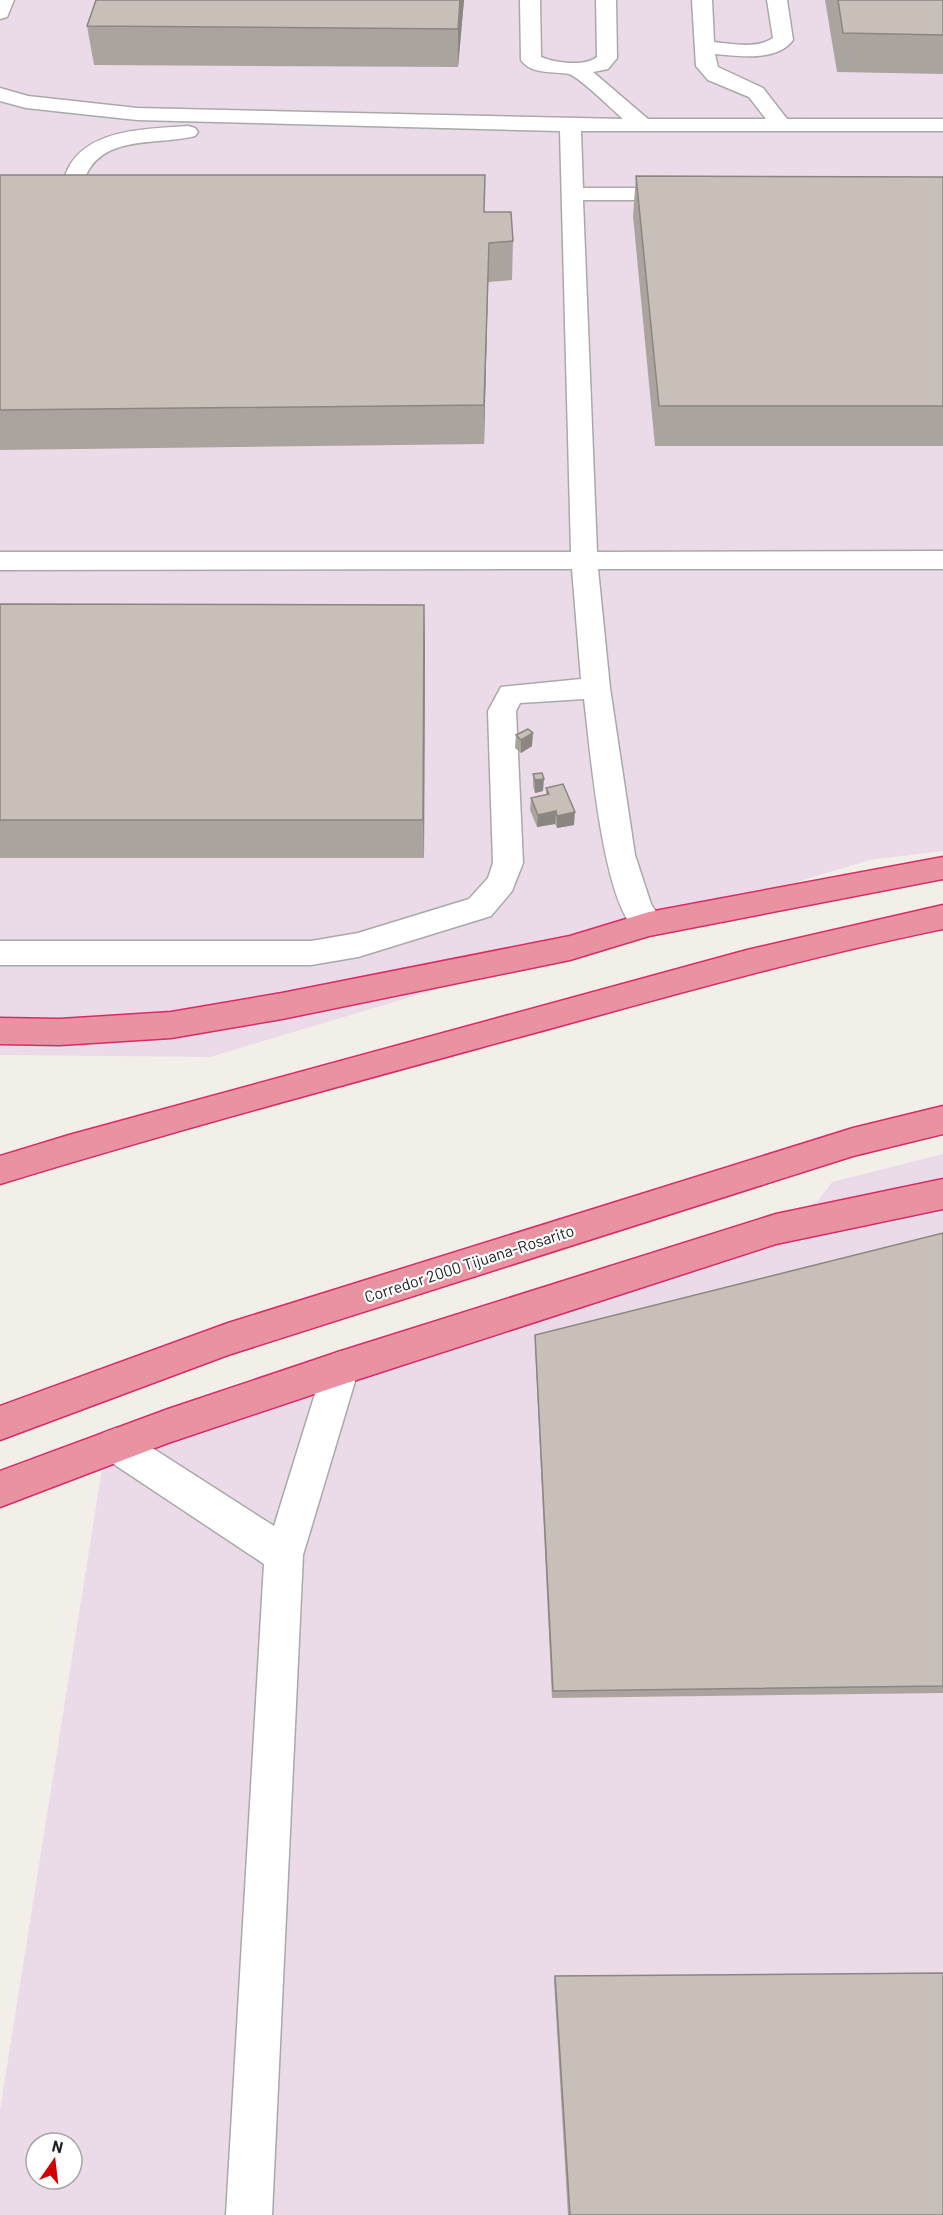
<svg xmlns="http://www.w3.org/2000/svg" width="943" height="2215" font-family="Barlow,sans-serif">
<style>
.industrial{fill:#ebdbe8;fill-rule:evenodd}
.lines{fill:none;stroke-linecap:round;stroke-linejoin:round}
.minor-casing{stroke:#a9a9a9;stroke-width:3}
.highway-casing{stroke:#dc2a67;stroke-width:3}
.minor{fill:#fff;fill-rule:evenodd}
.highway{fill:#e892a2;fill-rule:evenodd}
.wall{fill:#aba49e}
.shaded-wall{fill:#8b8681}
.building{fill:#c7bfb8;stroke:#8b8681;stroke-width:1.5}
.labels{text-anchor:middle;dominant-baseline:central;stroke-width:4.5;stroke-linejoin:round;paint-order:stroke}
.street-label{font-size:16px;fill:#222;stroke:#fff}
</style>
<rect width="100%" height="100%" fill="#f2efe9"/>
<g class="industrial">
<polygon points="0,0 943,0 943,851 870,860 210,1057 0,1055"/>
<path d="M943,1154V2215H0V2110L105,1450L763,1232L818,1201L832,1182ZM36,2143H72V2179H36Z"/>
</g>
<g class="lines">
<defs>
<g id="minor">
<polygon points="0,0 14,0 7,17 0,19"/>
<path d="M520,0H540L541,57C555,63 585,67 597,57L596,0H616L617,58L608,69L593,72L648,119H766L749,97L708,80L696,66L692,0H712L714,42C733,44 757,49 773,38L767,0H787L793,40C777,62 738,56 715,54L718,67L763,88L787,119H943V131H581L583,188H680L688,189L691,194L688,199L680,200H583L597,552L943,551V569H598L610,688L635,855L651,904L664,924L660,932C653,935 645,937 638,932C602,906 590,745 584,699L520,703L516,711L523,863L512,891L491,916L358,957L311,965H0V941H311L358,933L469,899L488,878L493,863L488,711L501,687L581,679L572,569L0,570V552H571L560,131L137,120L26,108L0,101V88L28,96L137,108L623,119C614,111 578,76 569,74C554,71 531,75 521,60Z"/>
<path d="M188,126L195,128L198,132L195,136C163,145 112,135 90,168C83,177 85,189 79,199H63L60,194C63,185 64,175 69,167C90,128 149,129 188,126Z"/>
<polygon points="341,1351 354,1356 359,1368 303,1555 272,2215 226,2215 264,1564 103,1457 97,1445 103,1433 116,1428 129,1433 274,1526 323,1368 328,1356"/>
</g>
<g id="highway">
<polygon points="943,857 943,879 649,936 570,960 282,1019 171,1038 60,1045 0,1044 0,1018 60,1019 171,1012 282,993 570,936 649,912"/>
<path d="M943,905V929C805,957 670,996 534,1033C355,1082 177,1130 0,1184V1156L69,1135L747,950Z"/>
<polygon points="943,1106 943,1134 853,1156 228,1355 0,1440 0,1406 228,1323 853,1128"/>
<polygon points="943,1179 943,1209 776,1244 341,1385 168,1443 0,1507 0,1471 168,1409 341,1351 776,1214"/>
</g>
</defs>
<use href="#minor" class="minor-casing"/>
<use href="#highway" class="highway-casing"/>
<use href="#minor" class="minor"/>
<use href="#highway" class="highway"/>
</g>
<g class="wall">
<polygon points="96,0 464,0 458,67 94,65 87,26"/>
<polygon points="825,0 943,0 943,74 837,72"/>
<polygon points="0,175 484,212 513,241 512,280 488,282 484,444 0,450"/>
<polygon points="636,176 943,177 943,446 655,446 633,216"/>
<polygon points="0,604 424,605 425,645 424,858 0,858"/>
<polygon points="516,735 532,746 521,753 515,748"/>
<polygon points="533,774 543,791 535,793 533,786"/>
<polygon points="546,788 574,825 557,828 555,824 537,827 530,810 531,798 546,795"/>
<polygon points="943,1233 943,1693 552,1698 535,1345 535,1335"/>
<polygon points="555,1976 943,2215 568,2215 554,1980"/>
</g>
<g class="shaded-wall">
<polygon points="460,0 464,0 458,67 458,29"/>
<polygon points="489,243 488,282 484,444 484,405"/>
<polygon points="424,605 425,645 424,858 423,820"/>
<polygon points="533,733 532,746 521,753 521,740"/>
<polygon points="544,779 543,791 535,793 535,780"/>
<polygon points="556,811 555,824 537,827 538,815"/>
<polygon points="575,812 574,825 557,828 557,816"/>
</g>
<g class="building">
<polygon points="96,0 460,0 458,29 87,26"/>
<polygon points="838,0 943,0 943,35 843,33"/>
<polygon points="0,175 485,175 484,212 511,212 513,241 489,243 484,405 0,410"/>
<polygon points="636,176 943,177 943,406 659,406"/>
<polygon points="0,604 424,605 423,820 0,820"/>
<polygon points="528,729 533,733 521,740 516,735"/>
<polygon points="542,773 544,779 535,780 533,774"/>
<polygon points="563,784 575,812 557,816 556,811 538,815 531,798 549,794 546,788"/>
<polygon points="943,1233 943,1686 553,1691 535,1335"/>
<polygon points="943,1973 943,2215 570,2215 555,1976"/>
</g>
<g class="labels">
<g class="street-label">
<text transform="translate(469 1263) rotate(-18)">Corredor 2000 Tijuana-Rosarito</text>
</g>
</g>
<g transform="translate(54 2161) rotate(14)"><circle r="28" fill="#ffffff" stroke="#a7a7a7" stroke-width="1.5"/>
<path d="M0-4.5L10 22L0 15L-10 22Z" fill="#d40000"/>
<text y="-9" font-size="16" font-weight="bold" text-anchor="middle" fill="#222222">N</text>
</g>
</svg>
